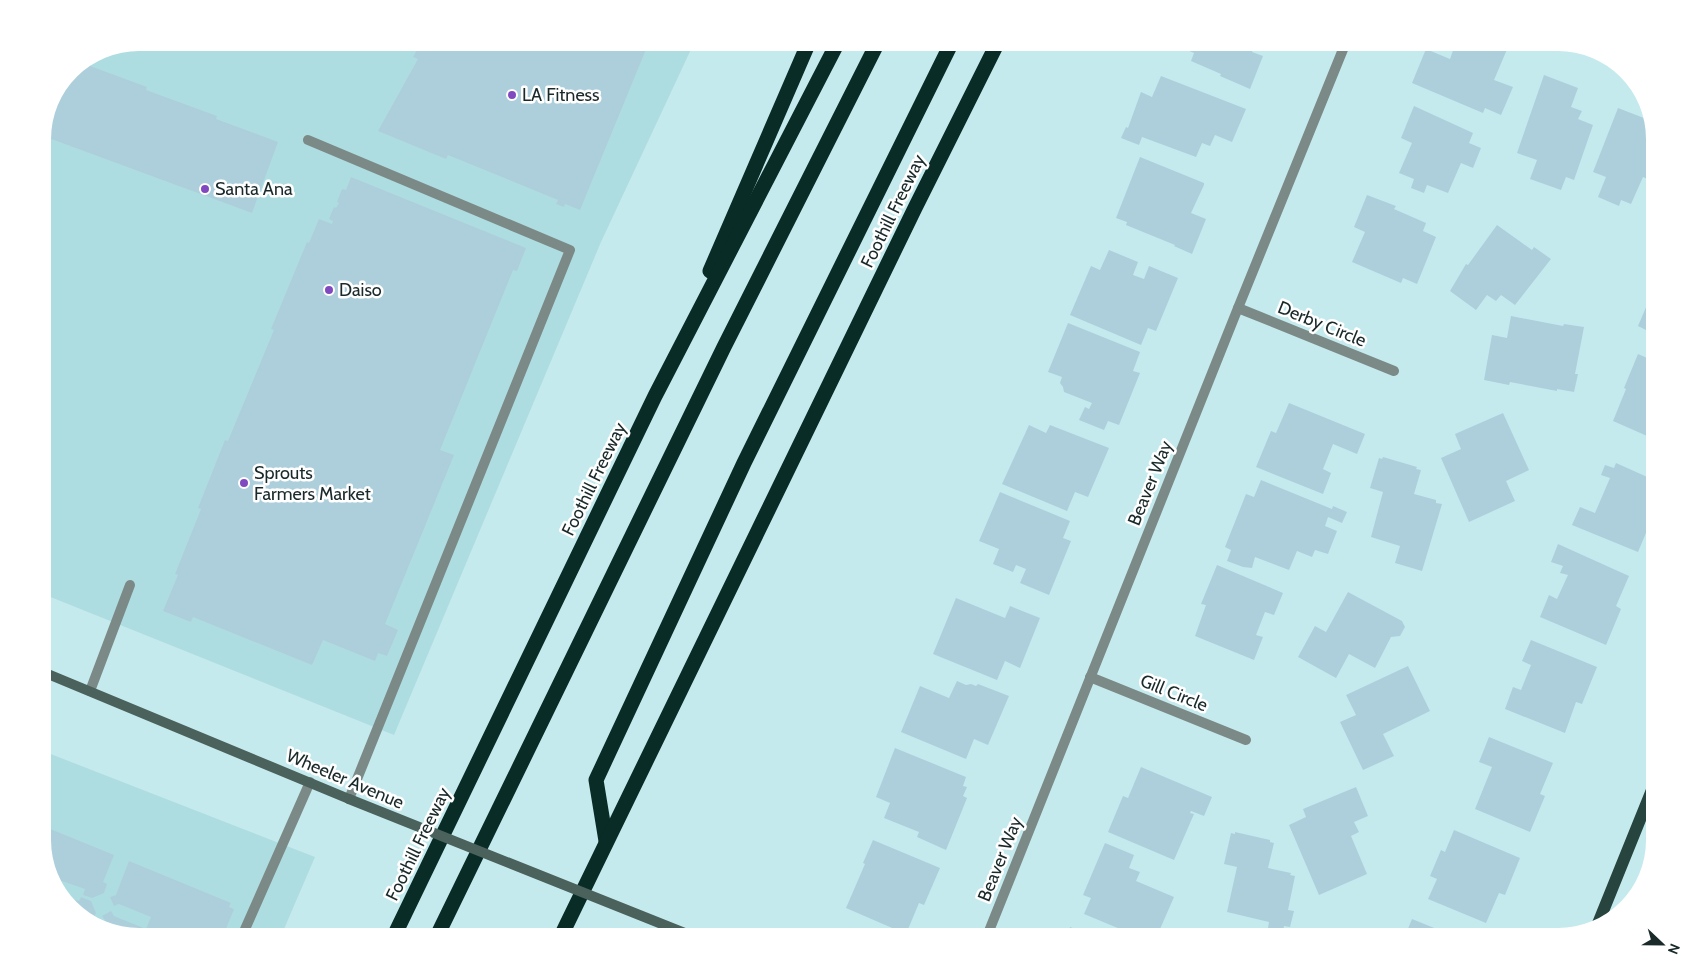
<svg xmlns="http://www.w3.org/2000/svg" width="1697" height="979" font-family="Cabin,sans-serif">
<style>
.built{fill:#aedde1}
.building{fill:#adcfdc}
.lines{fill:none;stroke-linecap:round;stroke-linejoin:round}
.lane{stroke:#7b8a87;stroke-width:10}
.street{stroke:#7b8a87;stroke-width:10}
.secondary{stroke:#4b615c;stroke-width:10}
.primary{stroke:#28443f;stroke-width:12}
.highway{stroke:#092c27;stroke-width:15}
.secondary-bridge{stroke:#4b615c;stroke-width:10}
.poi-dot{fill:#8149bf;stroke:#fff;stroke-width:2}
.labels{text-anchor:middle;dominant-baseline:central;stroke-width:5;stroke-linejoin:round;paint-order:stroke}
.poi-label{font-size:18px;fill:#1a292a;stroke:#fff;text-anchor:start}
.street-label{font-size:18px;fill:#1a292a;stroke:#fff}
</style>
<rect width="100%" height="100%" fill="#c4eaed"/>
<g class="built">
<polygon points="139,42 694,43 601,242 394,735 43,594 43,133 71,71 102,50"/>
<polygon points="43,751 315,857 281,936 139,936 91,924 59,893 43,846"/>
</g>
<g class="building">
<polygon points="421,42 649,42 580,210 565,204 564,207 556,204 558,200 448,155 446,159 378,131 418,59 413,57"/>
<polygon points="1176,42 1256,42 1252,52 1263,56 1250,89 1220,76 1221,74 1191,61 1194,53 1175,45"/>
<polygon points="1456,42 1498,42 1508,47 1494,80 1513,87 1501,115 1485,108 1483,113 1412,83 1426,49 1450,59"/>
<polygon points="82,63 147,87 146,90 217,116 216,119 278,142 252,213 46,137 43,144 43,133 71,71"/>
<polygon points="1544,75 1578,88 1571,107 1582,111 1578,119 1593,125 1574,180 1566,177 1561,190 1530,179 1537,160 1517,153"/>
<polygon points="1161,76 1246,109 1232,142 1215,135 1210,146 1202,143 1196,157 1142,137 1139,145 1121,138 1126,127 1128,128 1141,92 1152,97"/>
<polygon points="1414,106 1473,133 1469,143 1481,148 1473,168 1461,163 1448,193 1427,185 1424,193 1411,188 1414,179 1399,173 1412,143 1401,138"/>
<polygon points="1618,108 1649,120 1650,117 1654,133 1654,182 1643,177 1631,204 1621,200 1619,206 1598,197 1606,177 1593,172"/>
<polygon points="1140,157 1204,183 1204,185 1191,213 1206,219 1192,254 1174,246 1175,245 1126,225 1127,222 1116,218"/>
<polygon points="351,177 526,248 517,271 513,270 440,450 454,455 385,624 398,630 387,656 378,653 375,661 323,640 312,665 193,617 191,622 163,611 178,575 175,574 201,509 198,508 225,440 228,441 274,330 271,329 307,242 309,243 319,219 332,224 333,221 329,219 334,207 336,208 339,203 337,202 342,189 346,190"/>
<polygon points="1367,195 1396,206 1394,209 1426,223 1423,231 1436,237 1417,284 1403,278 1401,283 1352,262 1365,232 1354,227"/>
<polygon points="1497,225 1532,250 1534,247 1551,259 1515,305 1501,295 1496,301 1487,295 1476,310 1450,291 1466,264 1468,265"/>
<polygon points="1109,250 1138,262 1133,275 1144,279 1149,266 1178,278 1156,331 1148,328 1141,345 1070,315 1091,266 1100,270"/>
<polygon points="1647,305 1654,308 1654,342 1651,341 1654,334 1638,326"/>
<polygon points="1511,316 1563,326 1564,324 1584,327 1575,374 1578,374 1574,392 1557,389 1557,391 1510,382 1509,385 1484,380 1492,335 1507,338"/>
<polygon points="1068,323 1140,352 1133,371 1140,373 1119,425 1108,421 1104,430 1079,420 1085,407 1089,409 1092,403 1064,392 1063,387 1060,383 1062,377 1048,372"/>
<polygon points="1638,354 1654,361 1654,439 1613,421 1626,389 1624,388"/>
<polygon points="1289,403 1365,434 1357,454 1333,444 1323,469 1331,473 1323,494 1256,467 1271,431 1276,433"/>
<polygon points="1503,413 1529,470 1506,481 1515,501 1469,522 1441,458 1461,449 1455,434"/>
<polygon points="1029,425 1046,433 1050,425 1109,448 1088,497 1075,492 1067,511 1002,484"/>
<polygon points="1383,457 1417,467 1416,469 1421,470 1414,494 1436,500 1436,503 1442,504 1422,571 1395,563 1400,546 1371,537 1383,492 1370,488 1379,458 1382,459"/>
<polygon points="1616,463 1654,480 1654,522 1651,521 1638,552 1572,525 1580,507 1595,513 1610,478 1601,475 1605,465 1614,468"/>
<polygon points="1261,480 1332,509 1333,506 1347,512 1342,523 1328,517 1325,526 1337,531 1328,554 1315,550 1312,557 1297,551 1289,570 1255,557 1252,568 1243,567 1227,561 1231,550 1225,547 1246,494 1254,497"/>
<polygon points="1000,492 1070,521 1063,538 1071,541 1049,595 1020,583 1026,569 1016,565 1013,572 993,564 999,549 979,541"/>
<polygon points="1558,544 1629,576 1616,606 1621,609 1606,645 1540,617 1549,595 1557,599 1568,575 1560,573 1563,566 1551,562"/>
<polygon points="1217,565 1283,593 1274,615 1265,612 1256,635 1263,637 1254,660 1195,636 1206,605 1201,604"/>
<polygon points="1348,592 1402,621 1405,627 1400,636 1391,637 1375,668 1349,654 1336,678 1298,657 1315,626 1326,632"/>
<polygon points="956,598 1005,618 1010,606 1040,618 1020,668 1005,661 997,680 933,654"/>
<polygon points="1531,640 1597,667 1582,704 1576,702 1565,733 1505,709 1513,687 1521,690 1531,665 1522,661"/>
<polygon points="1408,666 1430,711 1383,734 1394,756 1363,770 1340,722 1356,715 1346,695"/>
<polygon points="957,681 966,685 971,684 976,686 978,684 1009,696 988,745 974,739 966,759 901,732 920,686 949,698"/>
<polygon points="1489,737 1553,763 1540,794 1545,796 1530,832 1475,809 1492,767 1479,762"/>
<polygon points="895,748 966,777 963,786 967,787 963,796 967,798 946,850 917,837 919,832 884,818 890,803 876,797"/>
<polygon points="1141,767 1212,797 1204,816 1191,811 1190,813 1194,814 1174,860 1108,832 1123,796 1128,798"/>
<polygon points="1356,787 1368,816 1354,822 1359,832 1351,836 1367,874 1319,895 1289,825 1306,817 1303,809"/>
<polygon points="43,826 114,855 103,882 107,884 104,893 92,898 83,895 85,889 59,880 56,886 43,846"/>
<polygon points="1454,830 1520,858 1505,895 1499,893 1486,923 1428,899 1437,879 1430,876 1441,850 1445,852"/>
<polygon points="1235,832 1270,840 1270,842 1274,843 1268,868 1291,873 1290,875 1295,876 1288,910 1294,911 1290,927 1284,926 1283,931 1268,928 1269,922 1227,912 1237,867 1224,864 1231,833 1235,834"/>
<polygon points="873,840 940,868 924,905 919,903 906,934 846,908 865,864 863,863"/>
<polygon points="1105,843 1134,855 1129,868 1140,872 1136,881 1174,897 1157,936 1137,936 1084,914 1091,898 1083,895"/>
<polygon points="129,861 231,903 229,907 234,909 223,936 139,936 102,927 105,920 102,916 111,911 114,916 146,929 151,917 119,904 114,906 110,897 116,895"/>
<polygon points="59,894 79,901 81,897 91,901 96,913 92,922 88,921"/>
<polygon points="1412,919 1454,936 1405,936"/>
<polygon points="1070,927 1093,936 1066,936"/>
</g>
<g class="lines">
<g class="lane">
<polyline points="308,140 570,250 349,799"/>
<polyline points="90,691 130,585"/>
<polyline points="242,936 310,782"/>
</g>
<g class="street">
<polyline points="1238,308 1394,371"/>
<polyline points="1090,677 1246,740"/>
<polyline points="987,936 1238,308 1346,42"/>
</g>
<polyline class="secondary" points="43,672 349,799"/>
<polyline class="primary" points="1597,926 1654,785"/>
<g class="highway">
<polyline points="710,271 809,42"/>
<polyline points="606,841 596,780 744,463 952,42"/>
<polyline points="394,936 655,396 838,42"/>
<polyline points="437,936 724,347 878,42"/>
<polyline points="561,936 915,208 998,42"/>
</g>
<polyline class="secondary-bridge" points="349,799 692,936"/>
</g>
<g class="poi-dot">
<circle cx="512" cy="95" r="5"/>
<circle cx="205" cy="189" r="5"/>
<circle cx="329" cy="290" r="5"/>
<circle cx="244" cy="483" r="5"/>
</g>
<g class="labels">
<g class="poi-label">
<text x="522" y="95">LA Fitness</text>
<text x="215" y="189">Santa Ana</text>
<text x="339" y="290">Daiso</text>
<text x="254" y="473">Sprouts<tspan x="254" dy="21">Farmers Market</tspan></text>
</g>
<g class="street-label">
<text transform="translate(893 211) rotate(-64)">Foothill Freeway</text>
<text transform="translate(1322 324) rotate(22)">Derby Circle</text>
<text transform="translate(594 479) rotate(-64)">Foothill Freeway</text>
<text transform="translate(1150 483) rotate(-68)">Beaver Way</text>
<text transform="translate(1174 693) rotate(22)">Gill Circle</text>
<text transform="translate(345 779) rotate(23)">Wheeler Avenue</text>
<text transform="translate(418 844) rotate(-64)">Foothill Freeway</text>
<text transform="translate(1000 859) rotate(-68)">Beaver Way</text>
</g>
</g>
<path d="M0 0H1697V979H0ZM139 51H1558A88 88 0 0 1 1646 139V840A88 88 0 0 1 1558 928H139A88 88 0 0 1 51 840V139A88 88 0 0 1 139 51Z" fill="#fff" fill-rule="evenodd"/>
<g transform="translate(1662 944) rotate(112)" stroke="#ffffff" stroke-width="4" paint-order="stroke">
<path d="M0-4L9 19L0 12L-9 19Z" fill="#1a292a"/>
<text y="-8" font-size="14" font-weight="bold" text-anchor="middle" fill="#1a292a">N</text>
</g>
</svg>
